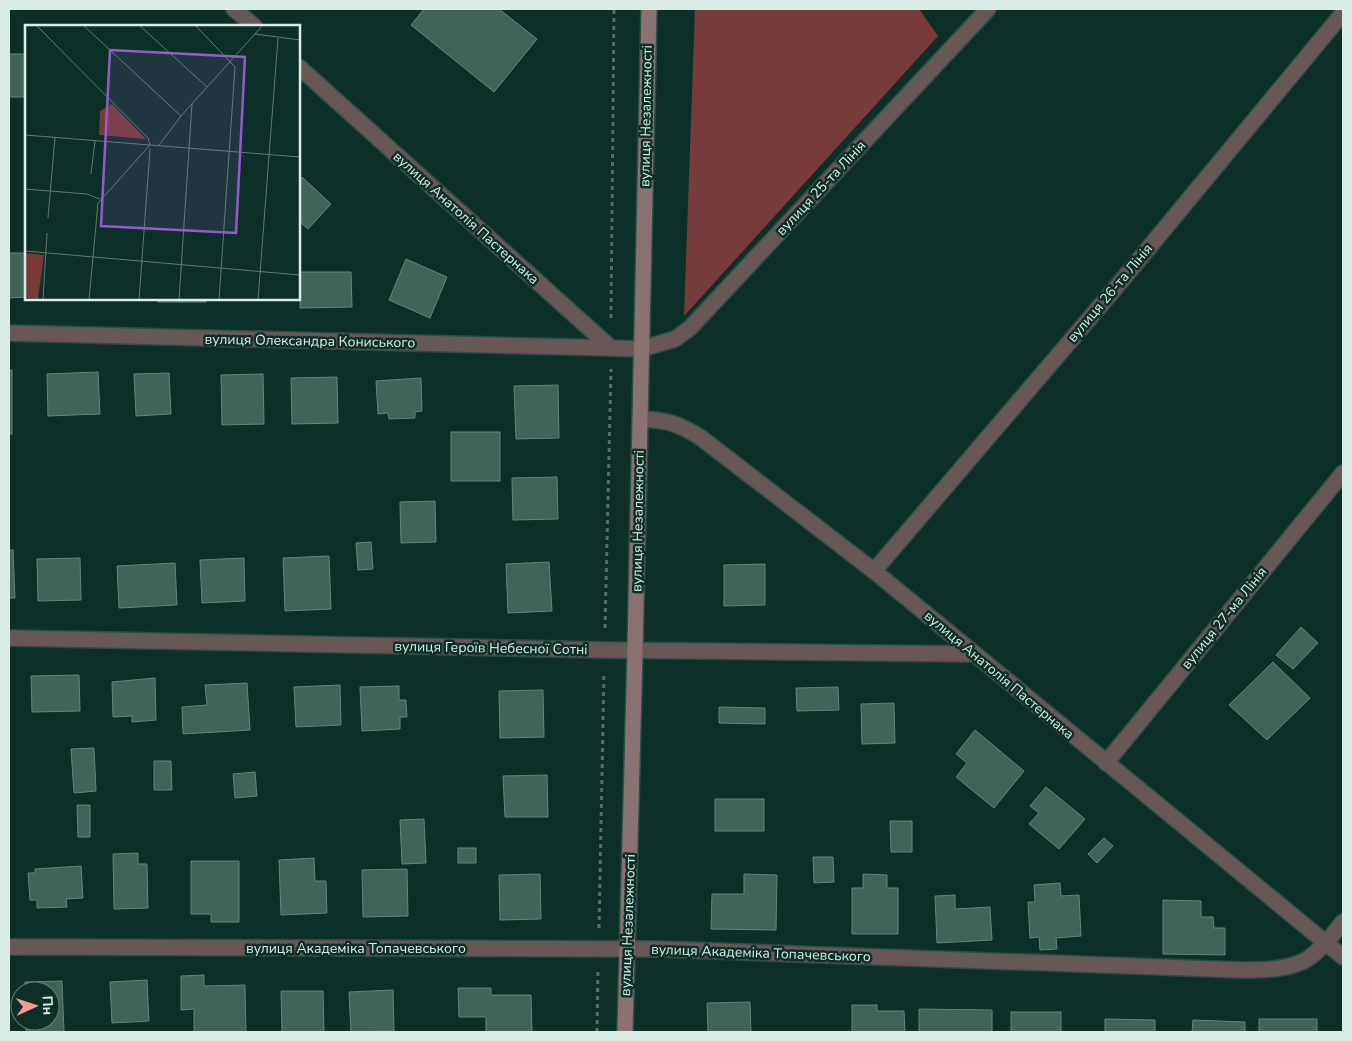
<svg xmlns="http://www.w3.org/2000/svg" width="1352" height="1041" font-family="'Nunito Sans',sans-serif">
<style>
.green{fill:#773b3b}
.building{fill:#416459;stroke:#63877c}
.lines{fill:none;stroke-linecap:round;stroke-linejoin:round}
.street-casing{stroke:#2d4e46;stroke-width:18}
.secondary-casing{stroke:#2d4e46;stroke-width:18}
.path{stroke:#516f67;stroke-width:3;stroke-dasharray:4 4;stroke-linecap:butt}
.street{stroke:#675857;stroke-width:15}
.secondary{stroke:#897271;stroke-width:15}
.labels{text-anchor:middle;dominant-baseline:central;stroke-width:5;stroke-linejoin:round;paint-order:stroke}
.street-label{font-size:14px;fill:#daede6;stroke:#0c3027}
.inset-road{fill:none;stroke:#5e7c73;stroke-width:1}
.view{fill:#935cc9;fill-opacity:0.15;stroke:#935cc9;stroke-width:2.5}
.inset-edge{fill:none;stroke:#daede6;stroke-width:2.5}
</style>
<rect width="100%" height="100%" fill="#0c3027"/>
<polygon class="green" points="695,9 919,9 938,36 684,316"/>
<g class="building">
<polygon points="424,9 499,9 537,39 494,92 411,25"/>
<rect x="9" y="54" width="17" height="43"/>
<polygon points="302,177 331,204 308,229 299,221 299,181"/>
<polygon points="9,253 26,253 26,297 9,298"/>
<polygon points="406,259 447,277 430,318 389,300"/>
<polygon points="300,272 351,272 352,307 300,308"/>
<rect x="158" y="299" width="48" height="3"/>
<rect x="9" y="370" width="3" height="64"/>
<polygon points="98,372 100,414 48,416 47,374"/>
<polygon points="169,373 171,414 136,416 134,374"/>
<polygon points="263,374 264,424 222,425 221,375"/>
<polygon points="337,377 338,423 292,424 291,378"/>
<polygon points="421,378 422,411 415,412 415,418 389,419 388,413 378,414 376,381"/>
<polygon points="558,385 559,438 516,439 514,386"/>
<rect x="451" y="432" width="49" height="49"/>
<polygon points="557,477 558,519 513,520 512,478"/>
<polygon points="435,501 436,542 401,543 400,502"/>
<polygon points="371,542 373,569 358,570 356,543"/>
<polygon points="9,550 13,550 15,598 9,598"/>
<polygon points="329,556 331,609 285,611 283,558"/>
<polygon points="80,558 81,600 38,601 37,559"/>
<polygon points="244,558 245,601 202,603 200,560"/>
<polygon points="549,562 552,611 508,613 506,564"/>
<polygon points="175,563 177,605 119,608 117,566"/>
<polygon points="765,564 765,605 724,606 724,565"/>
<polygon points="1301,627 1318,643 1293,669 1276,655"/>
<polygon points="1273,662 1310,698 1267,740 1229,705"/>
<polygon points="79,675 80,711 32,712 31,676"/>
<polygon points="155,678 156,720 132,722 132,716 113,717 112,682"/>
<polygon points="247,683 250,730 183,734 182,707 207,705 205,685"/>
<polygon points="340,685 341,725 296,727 294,687"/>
<polygon points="399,686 399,700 406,700 407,717 400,717 400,729 362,731 360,687"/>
<polygon points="838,687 839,710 797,711 796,688"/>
<polygon points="543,690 544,737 500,738 499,691"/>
<polygon points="894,703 895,743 862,744 861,704"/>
<polygon points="719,707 765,708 765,724 719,723"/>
<polygon points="975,730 1024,771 994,808 956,777 967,763 956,754"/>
<polygon points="94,748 96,791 74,793 71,749"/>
<polygon points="154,761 171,761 172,790 154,790"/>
<polygon points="255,772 257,796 235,798 233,774"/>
<polygon points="547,775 548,817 505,817 503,776"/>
<polygon points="1046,787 1085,819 1059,849 1029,824 1039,813 1030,806"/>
<rect x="715" y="799" width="49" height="32"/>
<polygon points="77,805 90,805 90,837 78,837"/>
<polygon points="424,819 426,863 402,864 400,820"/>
<polygon points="890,821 912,821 912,852 891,852"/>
<polygon points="1104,838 1113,846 1097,863 1088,854"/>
<rect x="458" y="848" width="18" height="15"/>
<polygon points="138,853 138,864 147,864 148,908 114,909 113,854"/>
<polygon points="813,857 833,857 834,882 814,883"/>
<polygon points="314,858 315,881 326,881 327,913 281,915 279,860"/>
<polygon points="191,861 239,861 239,922 211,922 211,914 191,914"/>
<polygon points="81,866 83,898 66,899 67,907 37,908 37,900 30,900 28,873 35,873 35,869"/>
<polygon points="407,869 408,916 363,917 362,870"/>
<polygon points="540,874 541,919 500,920 499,875"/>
<polygon points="744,874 777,875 776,930 711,929 712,894 744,894"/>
<polygon points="863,874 887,875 887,888 898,888 898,934 852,934 852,888 863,888"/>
<polygon points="1060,883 1061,896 1079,895 1081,936 1056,938 1057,949 1040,950 1039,937 1030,938 1028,902 1035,902 1034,885"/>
<polygon points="955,895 955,909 990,907 992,940 937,943 935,896"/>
<polygon points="1163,900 1201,901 1201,917 1213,917 1214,928 1225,928 1225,955 1163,954"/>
<polygon points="204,975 204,986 245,985 246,1032 194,1032 194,1009 181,1010 181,976"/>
<polygon points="147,980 149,1021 112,1023 110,982"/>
<polygon points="62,981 64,1032 26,1032 26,1021 50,1021 50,991 25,991 25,982"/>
<polygon points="458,988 491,988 491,995 531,995 532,1032 486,1032 486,1017 459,1017"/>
<polygon points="393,990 394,1031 351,1032 349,992"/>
<polygon points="281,991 323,991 324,1032 282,1032"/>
<polygon points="750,1002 751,1032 708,1032 707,1003"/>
<polygon points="852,1005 877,1005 877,1011 904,1011 905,1032 852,1032"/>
<polygon points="919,1009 992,1010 992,1032 919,1032"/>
<rect x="1011" y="1012" width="50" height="20"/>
<polygon points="1105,1019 1155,1020 1155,1032 1105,1032"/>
<rect x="1259" y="1019" width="58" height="13"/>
<polygon points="1193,1020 1245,1022 1245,1032 1192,1032"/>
</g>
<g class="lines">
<defs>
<g id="street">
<polyline points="234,9 254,26"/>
<polyline points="299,67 611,348 641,349 675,339 690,328 988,9"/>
<polyline points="9,333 611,348"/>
<path d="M640,419C667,420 677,423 700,437L874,571L1343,957"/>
<polyline points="874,571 1118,285 1343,13"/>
<polyline points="9,638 604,650 973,654"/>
<polyline points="1106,763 1343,473"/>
<path d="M9,947L660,949L1242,970C1263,970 1284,970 1304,961C1318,954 1333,934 1343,922"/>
</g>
<polyline id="secondary" points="625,1032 635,651 649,9"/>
</defs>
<use href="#street" class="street-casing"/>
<use href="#secondary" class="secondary-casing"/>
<g class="path">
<polyline points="611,318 614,9"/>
<polyline points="605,628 611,369"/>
<polyline points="599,928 604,672"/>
<polyline points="597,1032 598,969"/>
</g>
<use href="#street" class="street"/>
<use href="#secondary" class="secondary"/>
</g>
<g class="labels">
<g class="street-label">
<text transform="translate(646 116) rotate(-89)">вулиця Незалежності</text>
<text transform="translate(821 188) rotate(-47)">вулиця 25-та Лінія</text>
<text transform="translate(466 218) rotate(42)">вулиця Анатолія Пастернака</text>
<text transform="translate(1110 293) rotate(-50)">вулиця 26-та Лінія</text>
<text transform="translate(310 341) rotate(1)">вулиця Олександра Кониського</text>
<text transform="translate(638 521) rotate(-89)">вулиця Незалежності</text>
<text transform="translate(1224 618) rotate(-51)">вулиця 27-ма Лінія</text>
<text transform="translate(491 648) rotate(1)">вулиця Героїв Небесної Сотні</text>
<text transform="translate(999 675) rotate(40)">вулиця Анатолія Пастернака</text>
<text transform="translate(628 925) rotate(-88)">вулиця Незалежності</text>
<text x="356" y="948">вулиця Академіка Топачевського</text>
<text transform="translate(761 953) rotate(2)">вулиця Академіка Топачевського</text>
</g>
</g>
<g transform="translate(25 25)">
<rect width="275" height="275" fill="#0c3027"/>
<path d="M87,79L121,114L74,110L75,86ZM0,228L19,230L13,274L0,273Z" fill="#773b3b"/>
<path class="inset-road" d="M11,0L123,113L125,120L73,178L64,275M58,0L156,91M114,0L182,62M170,0L210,42L194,275M230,9L275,15M0,110L275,132M134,120L156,91L238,0M66,149L70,116M0,164L62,169L75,174M23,193L30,112M0,226L275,250M18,275L22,208M114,275L125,124M154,275L167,79M233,275L253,13"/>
<path class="view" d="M85,25L220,32L211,208L76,201Z"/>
<rect width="275" height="275" class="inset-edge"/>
</g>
<rect width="1352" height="1041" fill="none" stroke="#daede6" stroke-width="20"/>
<g transform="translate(35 1006) rotate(87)"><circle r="24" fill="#0c3027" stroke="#5e7c73"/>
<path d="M0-4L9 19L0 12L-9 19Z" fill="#f59b99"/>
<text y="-8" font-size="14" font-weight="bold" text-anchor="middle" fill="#daede6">Пн</text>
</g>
</svg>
